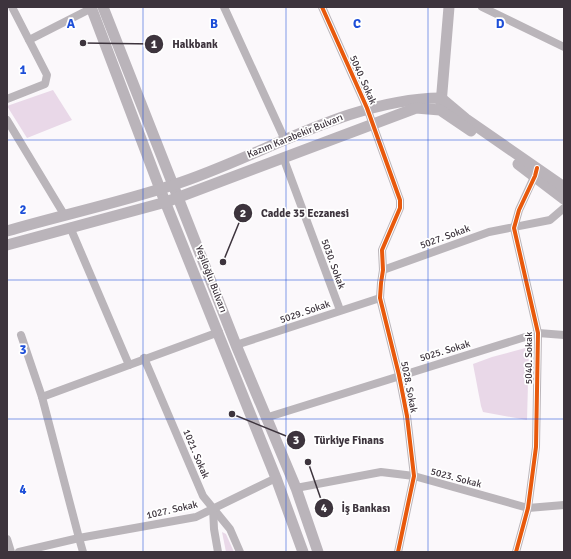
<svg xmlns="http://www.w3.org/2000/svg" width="571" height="559" font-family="Signika,sans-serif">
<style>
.green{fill:#e9d8e8}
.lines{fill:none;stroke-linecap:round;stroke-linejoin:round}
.minor{stroke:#bab5ba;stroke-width:8}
.secondary{stroke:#bab4ba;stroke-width:11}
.cycleway-casing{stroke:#fff;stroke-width:6}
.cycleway{stroke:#e8590c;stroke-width:4}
.grid{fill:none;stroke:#1d4ed8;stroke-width:1;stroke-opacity:0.55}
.labels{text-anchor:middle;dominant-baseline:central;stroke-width:3.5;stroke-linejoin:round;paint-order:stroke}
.street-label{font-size:10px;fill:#3d343d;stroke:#fff}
.grid-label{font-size:13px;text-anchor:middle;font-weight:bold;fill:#1d4ed8;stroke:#fff;stroke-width:3.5;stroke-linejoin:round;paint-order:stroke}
.leader{fill:none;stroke:#3d343d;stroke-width:1.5}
.callout-dot{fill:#3d343d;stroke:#fff;stroke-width:1.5}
.mark-label{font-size:12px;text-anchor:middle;font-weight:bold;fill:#fff}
.callout-label{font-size:11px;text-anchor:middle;font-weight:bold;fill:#3d343d;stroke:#fff;stroke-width:3.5;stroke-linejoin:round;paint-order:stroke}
</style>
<rect width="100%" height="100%" fill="#fbf8fb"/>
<g class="green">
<polygon points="53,90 72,120 27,138 7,106"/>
<polygon points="529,347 527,420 483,412 481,406 473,364 492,357"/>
<polygon points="222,532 226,534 234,552 226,552"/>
</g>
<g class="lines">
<g class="minor">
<polyline points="224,7 285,140"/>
<polyline points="322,7 367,108 400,200 400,208 382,250 383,270 381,283 380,298 399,375 407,416 414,476 398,552"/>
<polyline points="482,7 564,47"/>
<polyline points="29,40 92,8"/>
<polyline points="7,99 45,84 47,75 12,7"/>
<polyline points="7,120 65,216"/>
<polyline points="283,157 340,310"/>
<polyline points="70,227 129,365 219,332"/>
<polyline points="383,270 489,232 550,220 564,208"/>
<polyline points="236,345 380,298"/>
<polyline points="144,358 203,496 230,529 240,552"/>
<polyline points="42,397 129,365"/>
<polyline points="265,418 538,333 564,335"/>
<polyline points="296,488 381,472 414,476 528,508 564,505"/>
<polyline points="213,508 214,529 218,552"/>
<polyline points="7,539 11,552"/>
<polyline points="19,552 79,538 42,397 21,335"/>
<polyline points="83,552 79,538 196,517 276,478"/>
<polyline points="516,552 528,508 536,447 538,333 514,228 519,210 536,173"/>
</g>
<g class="secondary">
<polyline points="91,7 160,189 276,478 303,552"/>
<polyline points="103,7 236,345 296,488 318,552"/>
<polyline points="441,104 449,7"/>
<polyline points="518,164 564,199"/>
<path d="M7,231C62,215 118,203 173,185C261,157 347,99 441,98L466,119L564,187"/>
<polyline points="7,245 166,202 416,108 440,110 471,131"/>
</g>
<defs>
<g id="cycleway">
<polyline points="322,7 367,108 400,200 400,208 382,250 383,270 381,283 380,298 399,375 407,416 414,476 398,552"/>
<polyline points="516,552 528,508 536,447 538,333 514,228 519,210 535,176 537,168"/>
</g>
</defs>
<use href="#cycleway" class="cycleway-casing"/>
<use href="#cycleway" class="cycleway"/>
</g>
<path class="grid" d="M143,7V552M286,7V552M428,7V552M7,140H564M7,280H564M7,419H564"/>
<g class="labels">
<g class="street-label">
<text transform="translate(363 80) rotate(66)">5040. Sokak</text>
<text transform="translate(295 136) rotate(-22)">Kazım Karabekir Bulvarı</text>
<text transform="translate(445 237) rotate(-20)">5027. Sokak</text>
<text transform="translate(333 264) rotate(70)">5030. Sokak</text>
<text transform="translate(211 279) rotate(69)">Yeşiloğlu Bulvarı</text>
<text transform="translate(305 312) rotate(-19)">5029. Sokak</text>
<text transform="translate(445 351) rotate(-17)">5025. Sokak</text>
<text transform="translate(529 358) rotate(-90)">5040. Sokak</text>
<text transform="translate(409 387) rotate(79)">5028. Sokak</text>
<text transform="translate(196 454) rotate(67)">1021. Sokak</text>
<text transform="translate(456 478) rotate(15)">5023. Sokak</text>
<text transform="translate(172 510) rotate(-13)">1027. Sokak</text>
</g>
</g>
<g class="grid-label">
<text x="71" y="28">A</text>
<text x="214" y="28">B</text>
<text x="357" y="28">C</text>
<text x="500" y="28">D</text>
<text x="23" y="74">1</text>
<text x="23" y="214">2</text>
<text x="23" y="354">3</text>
<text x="23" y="494">4</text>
</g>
<path class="leader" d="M83 43L154 44M223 262L243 213M232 414L296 440M308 462L324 508"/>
<g class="callout-dot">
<circle cx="83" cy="43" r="4"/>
<circle cx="223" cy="262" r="4"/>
<circle cx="232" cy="414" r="4"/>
<circle cx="308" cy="462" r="4"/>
<circle cx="154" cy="44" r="10"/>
<circle cx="243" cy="213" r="10"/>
<circle cx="296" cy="440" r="10"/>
<circle cx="324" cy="508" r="10"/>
</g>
<g class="mark-label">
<text x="154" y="48">1</text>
<text x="243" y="217">2</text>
<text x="296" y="444">3</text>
<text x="324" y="512">4</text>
</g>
<g class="callout-label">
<text x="195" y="48">Halkbank</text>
<text x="305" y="217">Cadde 35 Eczanesi</text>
<text x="349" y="444">Türkiye Finans</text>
<text x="366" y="512">İş Bankası</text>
</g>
<rect width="571" height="559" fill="none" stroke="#3d343d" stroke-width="16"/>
</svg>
